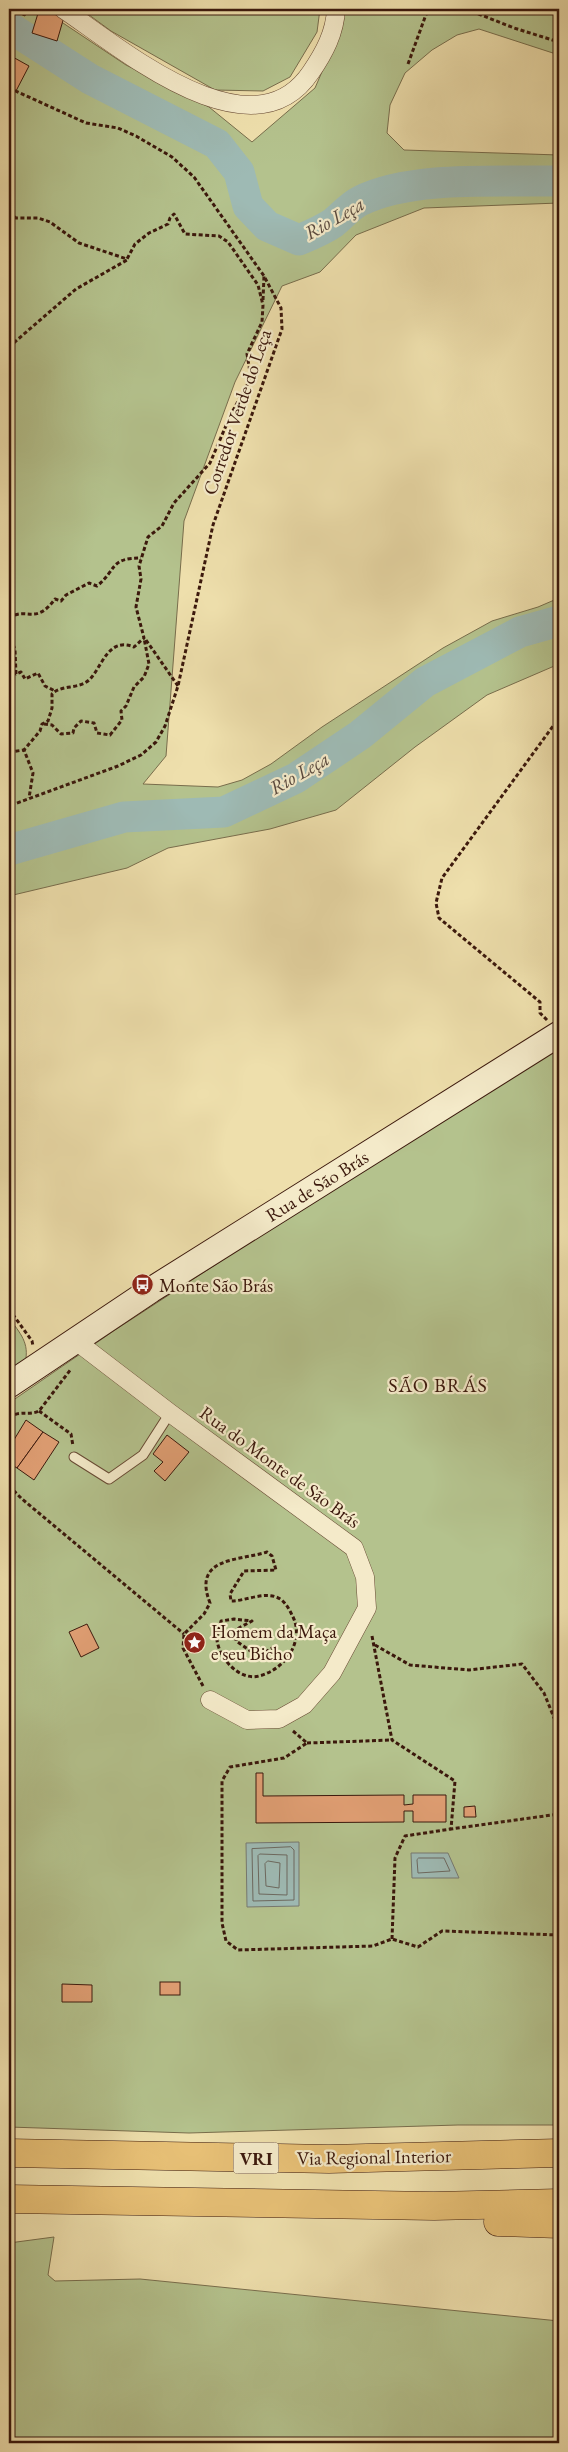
<svg xmlns="http://www.w3.org/2000/svg" width="568" height="2452" font-family="'EB Garamond',serif">
<style>
.green{fill:#b4c28d;stroke:#786d4c}
.water{fill:#9ebab4;stroke:#767971}
.lines{fill:none;stroke-linecap:round;stroke-linejoin:round}
.shore{stroke:#6c6960;stroke-width:1}
.river{stroke:#9ebab4;stroke-width:31}
.building{fill:#e19f74;stroke:#3b180c}
.service-casing{stroke:#684a34;stroke-width:11}
.minor-casing{stroke:#684a34;stroke-width:19}
.secondary-casing{stroke:#3b180c;stroke-width:27}
.motorway-casing{stroke:#3b180c;stroke-width:29}
.path{stroke:#3b180c;stroke-width:3;stroke-dasharray:4 2.5;stroke-linecap:butt}
.service{stroke:#f4eac9;stroke-width:9}
.minor{stroke:#f4eac9;stroke-width:18}
.secondary{stroke:#f4eac9;stroke-width:25}
.motorway{stroke:#e7c076;stroke-width:28}
.labels{text-anchor:middle;dominant-baseline:central;stroke-width:4.5;stroke-linejoin:round;paint-order:stroke}
.shield{fill:#f4eac9;stroke:#725745;stroke-width:1}
.shield-label{font-size:18px;font-weight:bold;fill:#3b180c}
.street-label{font-size:19px;fill:#3b180c;stroke:#f4eac9}
.poi-label{font-size:19px;fill:#3b180c;stroke:#f4eac9;text-anchor:start}
.water-label{font-size:20px;font-style:italic;fill:#59493e;stroke:#f4eac9}
.neighbourhood-label{font-size:20px;letter-spacing:1px;fill:#3b180c;stroke:#f4eac9}
</style>
<rect width="100%" height="100%" fill="#eedfac"/>
<filter id="stains"><feTurbulence type="fractalNoise" baseFrequency=".004" numOctaves="4"/><feColorMatrix values="0 0 0 0 .2 0 0 0 0 .09 0 0 0 0 .02 0 0 0 .5 -.17"/></filter>
<radialGradient id="worn" r=".72"><stop offset=".6" stop-color="#630" stop-opacity="0"/><stop offset="1" stop-color="#630" stop-opacity=".3"/></radialGradient>
<g class="green">
<polygon points="9,9 36,9 60,21 126,65 209,107 252,142 315,88 343,23 344,9 559,9 559,55 479,29 457,35 432,50 405,73 390,105 387,133 404,150 559,155 559,203 424,208 356,235 320,272 282,286 235,382 184,521 166,756 143,784 218,787 242,780 271,764 322,727 443,648 492,621 538,607 559,598 559,664 487,695 415,747 336,810 270,829 168,848 127,868 9,896"/>
<polygon points="81,9 320,9 317,32 290,77 263,91 215,90 111,31"/>
<polygon points="559,1041 559,2125 458,2125 189,2133 9,2127 9,1403 115,1330"/>
<path d="M9,1318C20,1333 30,1343 25,1363L9,1372Z"/>
<polygon points="54,2237 48,2275 55,2281 140,2279 559,2321 559,2443 9,2443 9,2243"/>
</g>
<g class="water">
<polygon points="299,1842 299,1906 247,1907 246,1843"/>
<polygon points="411,1853 448,1853 459,1878 412,1878"/>
</g>
<g class="lines">
<g class="shore">
<polygon points="291,1847 294,1850 294,1900 253,1901 252,1849"/>
<polygon points="260,1854 287,1855 287,1895 259,1894 258,1856"/>
<polygon points="419,1858 444,1858 450,1871 418,1873 417,1860"/>
<polygon points="268,1861 280,1863 279,1888 266,1886 265,1864"/>
</g>
<g class="river">
<path d="M9,27L90,79L217,144L239,172L248,206L267,226L299,240C311,235 323,230 333,223C342,216 350,206 360,201C411,175 501,182 559,181"/>
<polyline points="9,850 124,817 224,812 296,778 360,735 425,682 520,632 559,621"/>
</g>
</g>
<g class="building">
<polygon points="9,9 24,9 26,11 25,16"/>
<polygon points="39,10 64,17 57,41 32,33"/>
<polygon points="11,56 29,66 16,91 9,87 9,61"/>
<polygon points="26,1420 43,1432 17,1468 9,1463 9,1448"/>
<polygon points="43,1432 59,1442 34,1480 17,1468"/>
<polygon points="167,1435 189,1452 165,1481 154,1471 163,1462 153,1454"/>
<polygon points="87,1624 99,1648 81,1657 69,1632"/>
<polygon points="256,1773 263,1773 263,1796 404,1795 404,1805 413,1804 413,1795 446,1795 446,1822 413,1822 413,1811 404,1811 404,1822 256,1823"/>
<polygon points="475,1806 476,1817 464,1817 464,1807"/>
<rect x="160" y="1982" width="20" height="13"/>
<polygon points="62,1984 92,1985 92,2002 62,2002"/>
</g>
<g class="lines">
<defs>
<polyline id="service" points="74,1457 109,1479 143,1455 170,1413"/>
<g id="minor">
<path d="M63,9C121,48 252,160 311,72C324,53 335,33 336,9"/>
<polyline points="76,1341 170,1413 354,1548 365,1577 367,1608 332,1673 304,1705 279,1719 247,1720 210,1700"/>
</g>
<polyline id="secondary" points="9,1385 151,1290 559,1034"/>
<g id="motorway">
<polyline points="9,2153 329,2159 559,2153"/>
<polyline points="9,2199 434,2206 559,2203"/>
<polyline points="498,2222 559,2224"/>
</g>
</defs>
<use href="#service" class="service-casing"/>
<use href="#minor" class="minor-casing"/>
<use href="#secondary" class="secondary-casing"/>
<use href="#motorway" class="motorway-casing"/>
<g class="path">
<polyline points="466,9 514,28 559,42"/>
<polyline points="408,64 428,9"/>
<polyline points="9,88 86,123 118,128 136,136 172,157 194,177 264,276 281,308 282,329 213,525 178,686 165,726 156,742 141,755 118,766 9,806"/>
<path d="M9,213L16,218H38L50,222L79,243L127,259L135,244L149,233L168,224L170,218L174,214L185,234L219,236L228,242L258,285L263,305L262,322L247,354L251,378L231,414L210,463L174,503L162,526L148,537L139,566L141,579L136,607L144,638L134,647C109,637 103,664 91,678C81,690 62,684 52,694V708L48,721L42,724L40,731L24,750"/>
<polyline points="263,300 264,276"/>
<polyline points="9,347 76,289 127,260"/>
<path d="M9,618C27,606 35,626 55,599L61,601L66,595L89,583L97,586C117,570 109,558 141,558"/>
<polyline points="9,632 15,650 16,674 21,672 25,679 38,673 45,686 55,691"/>
<polyline points="146,640 178,686"/>
<polyline points="44,724 52,725 61,734 73,733 74,728 81,721 94,723 97,733 110,735 122,720 121,711 126,706 134,687 144,677 149,664 144,638"/>
<polyline points="9,752 24,750 33,773 29,798"/>
<polyline points="547,1020 540,1013 540,1002 439,918 436,903 442,878 559,718"/>
<polyline points="9,1309 32,1341 33,1346"/>
<polyline points="39,1411 71,1434 73,1446"/>
<path d="M9,1417C22,1410 28,1416 39,1411L71,1369"/>
<polyline points="9,1486 22,1499 184,1634"/>
<polyline points="372,1636 392,1740 455,1781 451,1829 559,1814"/>
<polyline points="375,1645 410,1665 469,1670 522,1664 544,1693 559,1730"/>
<path d="M203,1686L183,1648L184,1634L204,1614L210,1603C192,1557 238,1561 267,1552L272,1556L276,1570L244,1571L230,1594L231,1601C245,1601 263,1592 276,1597C285,1600 289,1609 293,1617C305,1642 284,1670 259,1676C239,1681 219,1658 217,1640C216,1634 220,1627 221,1621L234,1619L252,1621L237,1629L236,1641L258,1656L276,1646"/>
<polyline points="293,1731 307,1743 284,1758 230,1767 222,1781 222,1923 226,1941 238,1950 373,1946 392,1939 418,1947 442,1931 559,1935"/>
<polyline points="307,1743 392,1740"/>
<polyline points="392,1939 395,1858 405,1836 451,1829"/>
</g>
<use href="#service" class="service"/>
<use href="#minor" class="minor"/>
<use href="#secondary" class="secondary"/>
<use href="#motorway" class="motorway"/>
</g>
<defs>
<symbol id="bus-disc" viewBox="-11 -11 22 22"><circle r="9.5" fill="#8f2418" stroke="#f4eac9"/><path d="M-5-6H5V4H4V6H2V4H-2V6H-4V4H-5ZM-3.5-4V0h7V-4ZM-3.5 1.2v1.5H-2V1.2ZM2 1.2v1.5H3.5V1.2Z" fill="#fff"/></symbol>
<symbol id="sight-disc" viewBox="-11 -11 22 22"><circle r="9.5" fill="#8f2418" stroke="#f4eac9"/><path d="M0-6L1.8-2.2L6-1.7L2.9 1.2L3.7 5.4L0 3.3L-3.7 5.4L-2.9 1.2L-6-1.7L-1.8-2.2Z" fill="#fff"/></symbol>
</defs>
<g fill-rule="evenodd">
<use href="#bus-disc" x="130" y="1272" width="25" height="25"/>
<use href="#sight-disc" x="182" y="1630" width="25" height="25"/>
</g>
<g class="labels">
<rect class="shield" x="233.5" y="2142.5" width="45" height="31" rx="4"/>
<g class="shield-label">
<text x="256" y="2158">VRI</text>
</g>
<g class="street-label">
<text transform="translate(237 412) rotate(-71)">Corredor Verde do Leça</text>
<text transform="translate(317 1186) rotate(-32)">Rua de São Brás</text>
<text transform="translate(280 1467) rotate(36)">Rua do Monte de São Brás</text>
<text transform="translate(374 2157) rotate(-1)">Via Regional Interior</text>
</g>
<g class="poi-label">
<text x="159" y="1285">Monte São Brás</text>
<text x="211" y="1631">Homem da Maça<tspan x="211" dy="22">e seu Bicho</tspan></text>
</g>
<g class="water-label">
<text transform="translate(334 218) rotate(-30)">Rio Leça</text>
<text transform="translate(299 773) rotate(-30)">Rio Leça</text>
</g>
<g class="neighbourhood-label">
<text x="438" y="1385">SÃO BRÁS</text>
</g>
</g>
<rect width="568" height="2452" fill="none" stroke="#eedfac" stroke-width="30"/>
<rect x="10" y="10" width="548" height="2432" fill="none" stroke="#3b180c" stroke-width="2.5"/>
<rect x="15" y="15" width="538" height="2422" fill="none" stroke="#3b180c"/>
<rect width="100%" height="100%" filter="url(#stains)"/>
<rect width="100%" height="100%" fill="url(#worn)"/>
</svg>
